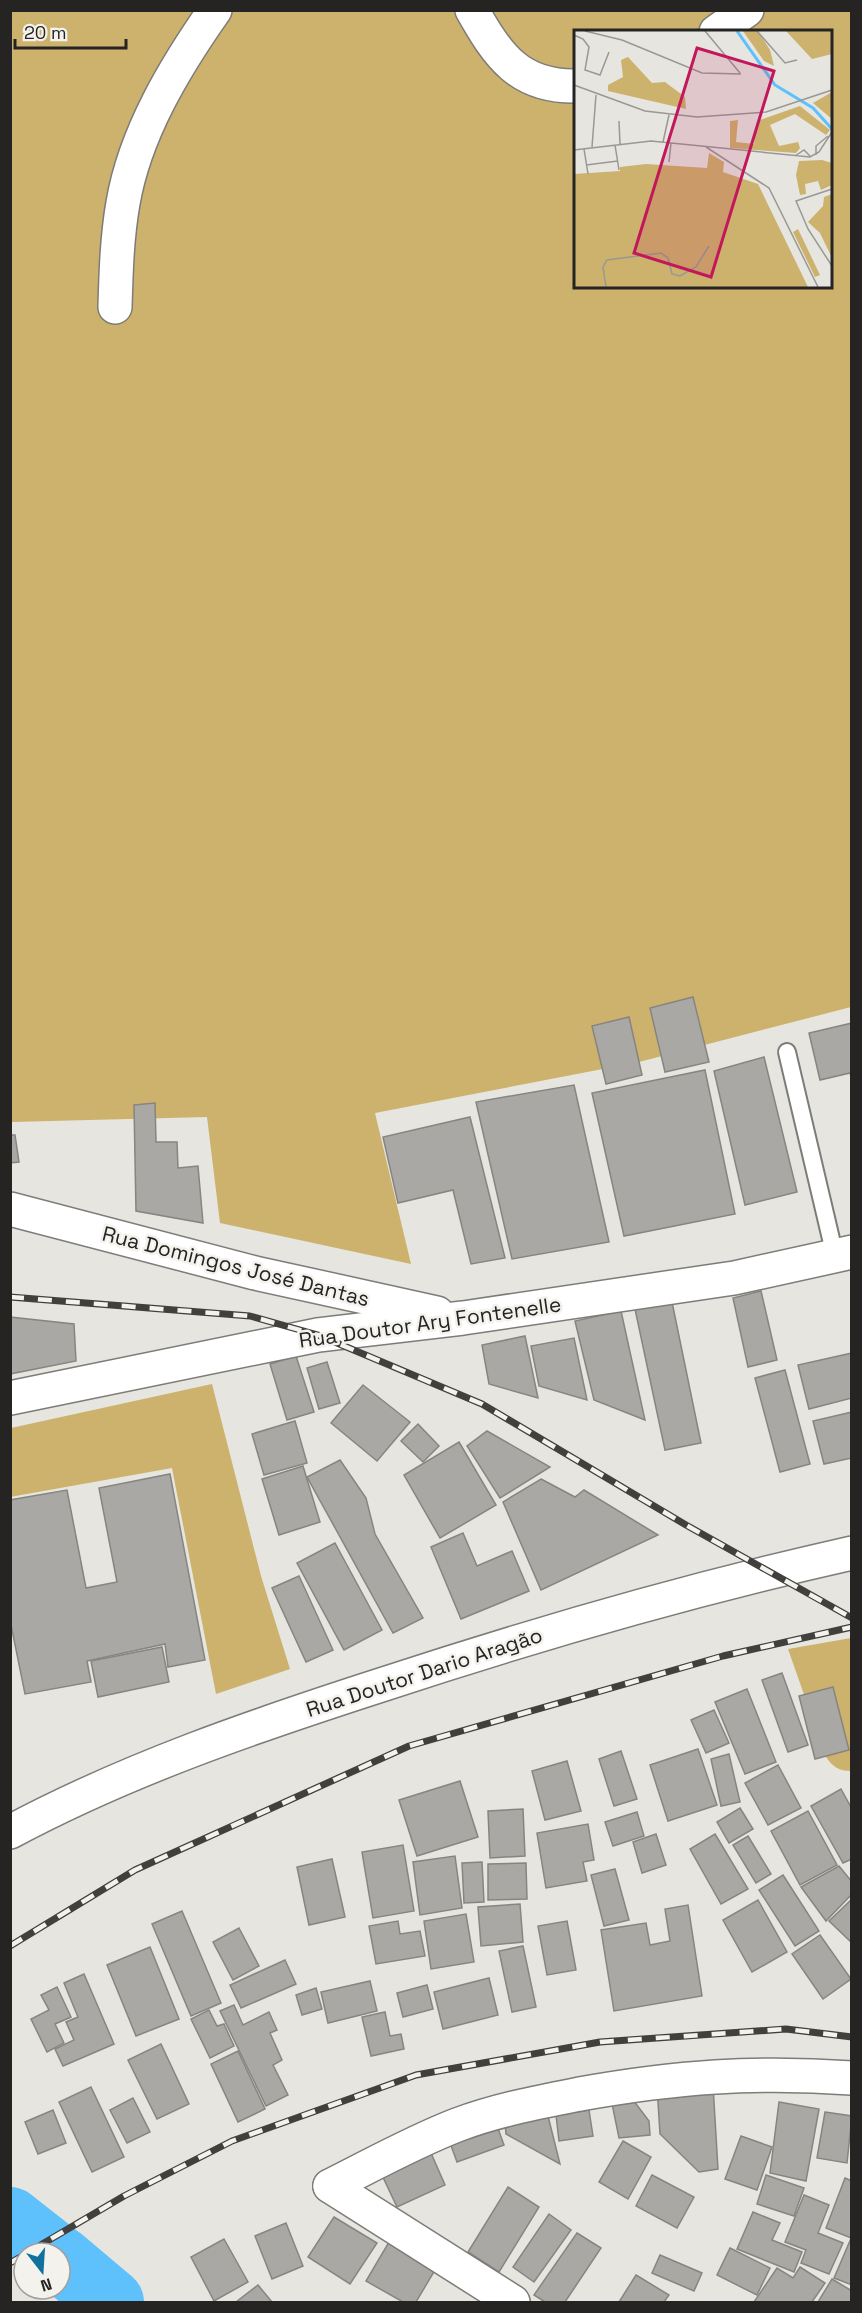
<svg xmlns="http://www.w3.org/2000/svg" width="862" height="2313" font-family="'Space Grotesk',sans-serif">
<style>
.green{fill:#ccb26c;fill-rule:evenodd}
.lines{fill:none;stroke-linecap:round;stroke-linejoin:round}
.river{stroke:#5ec1fc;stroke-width:66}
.building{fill:#aaa8a4;stroke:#868580;stroke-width:1.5}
.lane-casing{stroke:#7e7c78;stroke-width:20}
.street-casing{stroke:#7e7c78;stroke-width:36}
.secondary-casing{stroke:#7e7c78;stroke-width:36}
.lane{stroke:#fff;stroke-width:16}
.street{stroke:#fff;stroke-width:33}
.secondary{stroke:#fff;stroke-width:33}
.rail-casing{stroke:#41403d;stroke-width:7}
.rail{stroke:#f4f2ed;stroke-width:4.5;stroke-dasharray:14;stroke-linecap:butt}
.labels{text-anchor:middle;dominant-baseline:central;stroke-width:5;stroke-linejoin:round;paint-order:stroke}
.street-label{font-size:21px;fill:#252422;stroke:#f4f2ed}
.inset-river{fill:none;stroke:#5ec1fc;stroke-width:3}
.inset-road{fill:none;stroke:#999894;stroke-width:1.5}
.view{fill:#c2185b;fill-opacity:0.15;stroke:#c2185b;stroke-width:3}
.inset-edge{fill:none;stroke:#252422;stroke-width:3}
</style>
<rect width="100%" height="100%" fill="#e6e5e0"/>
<g class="green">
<path d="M10,11H851V1007L639,1062L375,1113L411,1264L220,1223L207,1117L11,1122ZM576,32H830V286H576Z"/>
<polygon points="212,1384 261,1576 290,1669 216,1694 172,1468 10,1497 11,1428"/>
<path d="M851,1638V1771C839,1771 833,1767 826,1757L788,1649Z"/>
</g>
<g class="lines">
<g class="river">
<polyline points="10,2220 52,2253"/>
<polyline points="60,2259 111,2302"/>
</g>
</g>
<g class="building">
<polygon points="693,997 709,1062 665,1072 650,1008"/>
<polygon points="629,1017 642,1075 606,1084 592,1026"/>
<polygon points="852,1023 852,1080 850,1073 820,1080 809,1033"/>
<polygon points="764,1057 797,1192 745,1205 714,1071"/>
<polygon points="705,1070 735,1214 624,1236 592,1093"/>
<polygon points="574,1085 609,1242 512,1259 476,1102"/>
<polygon points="155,1103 156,1142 177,1142 178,1168 198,1166 203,1223 136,1211 134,1105"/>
<polygon points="470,1117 505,1258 471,1264 453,1190 398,1203 383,1137"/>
<polygon points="10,1135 15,1135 19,1162 10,1163"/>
<polygon points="761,1291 777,1360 748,1367 733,1298"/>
<polygon points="672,1302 701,1443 665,1450 635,1309"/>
<polygon points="621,1311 645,1420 594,1400 575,1321"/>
<polygon points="10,1317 74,1324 76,1361 10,1374"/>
<polygon points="525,1336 538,1398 489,1384 482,1345"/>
<polygon points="574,1338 587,1400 539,1386 531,1346"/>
<polygon points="852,1353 852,1398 809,1409 798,1365"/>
<polygon points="296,1356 314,1412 287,1420 270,1364"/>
<polygon points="327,1362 340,1403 319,1409 307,1368"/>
<polygon points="785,1370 810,1464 780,1472 755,1378"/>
<polygon points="363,1385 410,1422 377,1461 331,1423"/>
<polygon points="852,1412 852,1458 824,1464 813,1421"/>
<polygon points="295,1421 307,1463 264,1475 252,1434"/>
<polygon points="418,1424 439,1446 423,1462 401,1441"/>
<polygon points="487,1431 550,1467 500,1498 467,1446"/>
<polygon points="459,1442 496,1505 440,1538 404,1475"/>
<polygon points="340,1460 366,1498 375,1534 423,1618 393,1633 307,1477"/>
<polygon points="303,1466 320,1522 279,1535 262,1479"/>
<polygon points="170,1474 205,1660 168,1667 165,1644 87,1661 91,1682 25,1694 10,1620 10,1500 67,1490 86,1588 117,1582 99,1488"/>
<polygon points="541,1479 575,1497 584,1490 658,1535 541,1590 503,1502"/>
<polygon points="463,1533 477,1566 512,1551 529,1591 461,1619 431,1547"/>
<polygon points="335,1543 382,1630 344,1650 297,1563"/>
<polygon points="299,1576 333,1650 306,1662 272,1588"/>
<polygon points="162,1647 169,1682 98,1697 91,1661"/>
<polygon points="782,1673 808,1745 788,1752 762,1680"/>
<polygon points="833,1687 849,1750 815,1759 799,1696"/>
<polygon points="747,1689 776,1762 745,1774 715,1702"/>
<polygon points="714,1710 729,1743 706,1753 691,1720"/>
<polygon points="698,1749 717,1805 668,1821 650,1765"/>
<polygon points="621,1751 637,1799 614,1806 599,1759"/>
<polygon points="729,1754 740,1802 721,1806 711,1759"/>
<polygon points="567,1761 581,1811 545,1820 532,1771"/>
<polygon points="778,1765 801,1808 768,1825 745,1783"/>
<polygon points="460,1781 478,1837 417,1856 399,1800"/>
<polygon points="841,1789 852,1809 852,1859 843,1863 811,1806"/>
<polygon points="740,1808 753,1829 729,1843 717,1822"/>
<polygon points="523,1809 525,1856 490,1858 488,1811"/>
<polygon points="808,1811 837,1865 800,1885 771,1831"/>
<polygon points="637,1812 644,1836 613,1846 605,1822"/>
<polygon points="588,1824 594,1860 583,1862 587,1881 546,1888 537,1833"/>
<polygon points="656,1834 666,1865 642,1873 633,1842"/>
<polygon points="715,1834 748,1889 721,1904 690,1849"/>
<polygon points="748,1836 771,1874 756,1883 733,1845"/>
<polygon points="403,1845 414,1911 373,1918 362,1852"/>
<polygon points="455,1856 462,1908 420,1915 413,1862"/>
<polygon points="332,1859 345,1917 309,1925 297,1867"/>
<polygon points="482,1862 484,1902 464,1903 462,1863"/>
<polygon points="526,1863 527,1899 488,1900 488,1864"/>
<polygon points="839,1866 852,1882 852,1894 826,1921 801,1887"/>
<polygon points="615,1869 629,1920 604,1926 591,1875"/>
<polygon points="783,1875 819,1931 795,1946 759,1890"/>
<polygon points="852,1899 852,1943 829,1921"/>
<polygon points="758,1900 787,1952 752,1972 723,1920"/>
<polygon points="520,1904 523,1942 481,1946 478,1907"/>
<polygon points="688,1905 702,1996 614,2011 601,1930 646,1923 650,1945 670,1941 665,1909"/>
<polygon points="182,1911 221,2003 191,2016 152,1924"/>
<polygon points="466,1914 474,1962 431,1969 424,1921"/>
<polygon points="398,1921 400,1934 420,1931 425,1956 376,1964 369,1926"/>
<polygon points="567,1921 576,1970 547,1975 538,1926"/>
<polygon points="239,1928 259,1966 233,1980 213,1942"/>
<polygon points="820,1935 851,1979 823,1999 792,1954"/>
<polygon points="523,1946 536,2007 512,2012 499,1951"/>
<polygon points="150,1947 179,2019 136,2036 107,1965"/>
<polygon points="285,1960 296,1984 241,2008 230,1985"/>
<polygon points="84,1974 114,2044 63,2066 55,2049 74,2040 66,2022 78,2017 64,1983"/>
<polygon points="489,1978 498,2015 443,2029 434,1992"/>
<polygon points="370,1981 377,2011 328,2023 321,1992"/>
<polygon points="427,1985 433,2009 403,2017 397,1993"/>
<polygon points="57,1987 71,2017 55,2024 64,2043 47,2052 31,2019 49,2010 41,1995"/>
<polygon points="316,1988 322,2009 302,2015 296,1995"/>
<polygon points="234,2005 243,2025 269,2012 277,2030 270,2033 282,2060 273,2065 288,2095 266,2106 220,2011"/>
<polygon points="209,2010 217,2026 224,2024 234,2046 210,2058 191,2019"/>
<polygon points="385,2012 390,2036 401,2034 404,2049 371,2056 362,2017"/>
<polygon points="161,2044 189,2104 157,2119 128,2060"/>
<polygon points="238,2051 265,2109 238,2122 211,2064"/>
<polygon points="713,2085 718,2169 699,2172 660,2134 657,2086"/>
<polygon points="91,2087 124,2157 92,2172 59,2102"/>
<polygon points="627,2092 649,2121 650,2135 619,2138 610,2094"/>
<polygon points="133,2098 150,2132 127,2143 110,2110"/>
<polygon points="779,2102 819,2109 806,2181 770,2173"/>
<polygon points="53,2110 66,2143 38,2154 25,2122"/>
<polygon points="589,2110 593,2136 559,2141 556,2115"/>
<polygon points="825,2112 852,2116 847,2163 817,2158"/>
<polygon points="548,2116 560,2164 506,2134 505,2123"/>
<polygon points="496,2123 504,2145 457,2162 449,2140"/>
<polygon points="741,2136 772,2147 757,2190 725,2179"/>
<polygon points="623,2141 651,2157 628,2199 599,2182"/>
<polygon points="431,2153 445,2185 397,2207 382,2175"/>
<polygon points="652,2175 694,2197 677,2228 636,2206"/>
<polygon points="766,2175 804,2188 794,2216 757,2204"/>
<polygon points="845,2178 852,2181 851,2238 826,2228"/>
<polygon points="508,2187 539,2207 499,2272 468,2252"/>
<polygon points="804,2195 829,2205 818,2233 843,2243 829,2274 801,2263 806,2250 785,2242"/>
<polygon points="753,2212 780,2223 772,2240 802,2252 794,2272 737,2249"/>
<polygon points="549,2214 571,2230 534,2282 513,2267"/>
<polygon points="334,2217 377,2243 350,2284 308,2257"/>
<polygon points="286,2223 303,2266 272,2279 255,2236"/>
<polygon points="577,2233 601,2248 565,2302 545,2302 534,2295"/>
<polygon points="852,2236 852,2285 834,2278"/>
<polygon points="224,2239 248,2282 214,2301 191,2257"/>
<polygon points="389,2242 435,2270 416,2302 403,2302 366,2281"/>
<polygon points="730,2248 770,2268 757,2295 717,2275"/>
<polygon points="660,2255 702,2273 694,2291 652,2273"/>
<polygon points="800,2267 825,2283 812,2302 754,2302 777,2268 793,2278"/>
<polygon points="636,2275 669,2295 664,2302 619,2302"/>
<polygon points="832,2279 852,2291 852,2302 818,2302"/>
<polygon points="258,2285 272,2302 236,2302"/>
</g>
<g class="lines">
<defs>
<polyline id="lane" points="787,1052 835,1256"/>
<g id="street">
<path d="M472,10C498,56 519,87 576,86"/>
<polyline points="716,32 747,10"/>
<path d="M115,307C116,272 117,237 123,203C135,133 175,67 215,10"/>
<path d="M330,2186C372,2165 413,2142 457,2125C497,2110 539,2102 580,2094C675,2077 755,2071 852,2078"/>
<polyline points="330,2186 513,2302"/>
</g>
<g id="secondary">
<polyline points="10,1209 255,1273 437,1313"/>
<polyline points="10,1398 318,1335 463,1318 734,1278 852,1252"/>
<path d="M10,1832C128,1769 254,1726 381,1685C536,1634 692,1589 852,1553"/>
</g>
</defs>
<use href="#lane" class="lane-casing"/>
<use href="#street" class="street-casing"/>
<use href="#secondary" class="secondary-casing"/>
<use href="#lane" class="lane"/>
<use href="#street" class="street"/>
<use href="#secondary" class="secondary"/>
<defs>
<g id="rail">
<polyline points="10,1297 250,1316 318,1335 482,1404 686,1525 852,1618"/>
<polyline points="10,1946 135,1870 409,1746 723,1656 852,1627"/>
<polyline points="27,2253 124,2196 232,2141 416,2075 600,2042 786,2029 852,2037"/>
<polyline points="10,2263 24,2255"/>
</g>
</defs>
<use href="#rail" class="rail-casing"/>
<use href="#rail" class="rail"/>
</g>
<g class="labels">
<g class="street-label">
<text transform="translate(236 1266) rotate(14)">Rua Domingos José Dantas</text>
<text transform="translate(430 1322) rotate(-8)">Rua Doutor Ary Fontenelle</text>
<text transform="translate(424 1672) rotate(-18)">Rua Doutor Dario Aragão</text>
</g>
</g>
<g transform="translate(574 30)">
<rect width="258" height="258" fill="#e6e5e0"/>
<path d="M169,1H184L196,20L200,36L190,31ZM212,1H258V24L238,29ZM54,27L78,53L91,52L111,67L112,79L34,61V55L49,47L47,30ZM258,62V89L239,73ZM226,76L256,100L252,105L221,84L196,95L205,116L224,112L226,118L222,123L156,118V91L164,90L162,112L180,114L183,91ZM135,123L150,132L149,142L184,154L234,257H0V144L46,141V137L72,134L133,138ZM248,130L258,133V155L247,160L244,151L231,154L232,164L226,165L222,145L225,131ZM258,164V228L246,203L234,192L249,176L250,167ZM224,199L246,245L241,247L219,202Z" fill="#ccb26c"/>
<path class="inset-river" d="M163,1L201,55L239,78L258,99"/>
<path class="inset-road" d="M11,1L48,10L128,43L167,44M131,1L166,43M183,1L211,33L223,30M0,5L9,9L15,17L11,40L26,45L35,22M0,55L71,81L123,87L192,82L258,60M45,91L46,114M89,112L95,85M41,115L45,140M18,117L22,65M132,117L195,158L244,257M10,119L14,144M0,120L77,111L236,127L245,122L258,102M242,125V116L254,106M221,126L230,120L236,126M95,132L97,113M12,135L44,131M258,159L222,171L234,199L258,236M32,257L29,237L33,230L87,223L94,228L98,244L106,246L122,237L135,216"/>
<path class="view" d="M123,18L200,41L137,247L60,223Z"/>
<rect width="258" height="258" class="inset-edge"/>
</g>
<rect width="862" height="2313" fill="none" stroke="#252422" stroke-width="24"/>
<g transform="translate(42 2271) rotate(163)"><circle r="28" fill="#f4f2ed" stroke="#a1a09c" stroke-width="1.5"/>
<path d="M0-4.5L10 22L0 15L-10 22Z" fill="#11709e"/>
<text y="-9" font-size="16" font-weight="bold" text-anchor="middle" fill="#252422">N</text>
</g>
<path d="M15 39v9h111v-9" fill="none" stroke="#252422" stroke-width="3"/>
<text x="24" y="39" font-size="18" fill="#252422" stroke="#f4f2ed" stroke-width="4.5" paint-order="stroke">20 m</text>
</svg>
